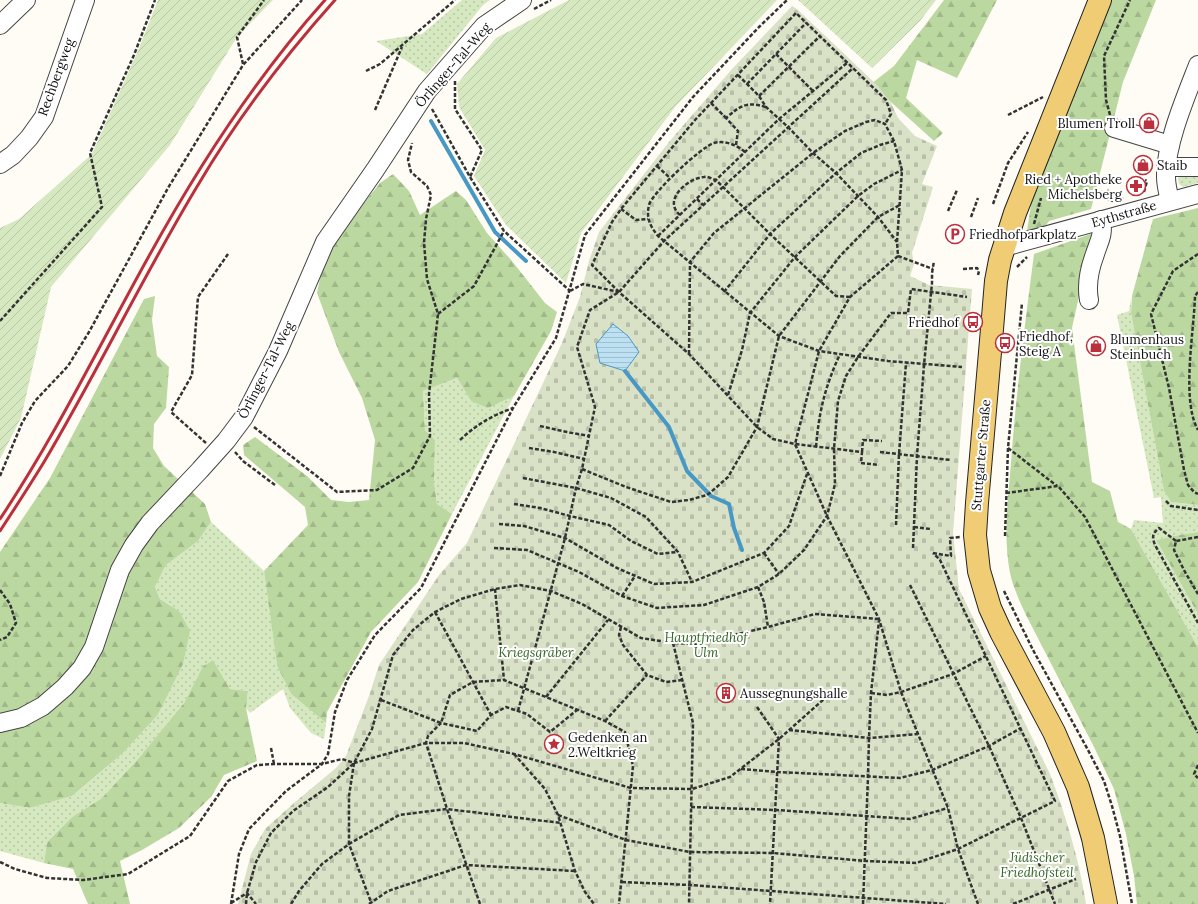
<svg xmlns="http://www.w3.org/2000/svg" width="1198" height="904" font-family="Lora,serif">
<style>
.grass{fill:url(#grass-dots)}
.forest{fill:url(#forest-firs)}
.cemetery{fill:url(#cemetery-stones)}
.garden{fill:url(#garden-furrows)}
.water{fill:url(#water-rules);stroke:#4898c6}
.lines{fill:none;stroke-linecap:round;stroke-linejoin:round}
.stream{stroke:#4898c6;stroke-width:4}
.minor-casing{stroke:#444;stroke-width:20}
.major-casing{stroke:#222;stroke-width:24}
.path{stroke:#333;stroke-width:2.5;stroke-dasharray:4 2;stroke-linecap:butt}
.minor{stroke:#fff;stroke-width:18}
.major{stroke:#f0cd74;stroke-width:22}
.rail{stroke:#ba303c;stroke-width:3}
.labels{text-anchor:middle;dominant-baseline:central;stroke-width:4;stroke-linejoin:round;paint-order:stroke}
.street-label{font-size:13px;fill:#111;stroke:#fff}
.poi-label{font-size:13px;fill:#111;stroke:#fff;text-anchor:start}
.park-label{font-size:13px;font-style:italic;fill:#346624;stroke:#fff}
</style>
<defs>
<pattern id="grass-dots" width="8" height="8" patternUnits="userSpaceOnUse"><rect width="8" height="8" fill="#d6e8c0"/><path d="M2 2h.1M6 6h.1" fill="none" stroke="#b7c6a4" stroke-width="1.8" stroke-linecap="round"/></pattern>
<pattern id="forest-firs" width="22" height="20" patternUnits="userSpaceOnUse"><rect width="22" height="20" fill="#bbd8a0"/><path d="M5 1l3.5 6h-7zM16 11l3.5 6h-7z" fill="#a0b889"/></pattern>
<pattern id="cemetery-stones" width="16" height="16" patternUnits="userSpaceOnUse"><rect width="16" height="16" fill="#d9e1c6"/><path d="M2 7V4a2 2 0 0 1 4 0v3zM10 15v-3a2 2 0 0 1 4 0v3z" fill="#b9c0a9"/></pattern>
<pattern id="garden-furrows" width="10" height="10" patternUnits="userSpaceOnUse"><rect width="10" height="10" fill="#d6e8c0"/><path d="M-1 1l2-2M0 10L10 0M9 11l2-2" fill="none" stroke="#b7c6a4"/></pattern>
<pattern id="water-rules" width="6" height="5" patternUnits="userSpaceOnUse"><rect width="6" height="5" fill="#bde1f3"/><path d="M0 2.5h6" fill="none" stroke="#a1c0cf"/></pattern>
</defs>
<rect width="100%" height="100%" fill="#fefcf5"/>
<g class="grass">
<polygon points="462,0 490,0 483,5 427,74 376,41 422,34"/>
<polygon points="1198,174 1198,183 1183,187 1179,184 1178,179 1180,176"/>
<polygon points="1131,299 1131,313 1164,491 1171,502 1198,505 1198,532 1174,536 1156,540 1198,614 1198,647 1131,529 1134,520 1163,523 1161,497 1154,498 1117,315 1129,311"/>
<polygon points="457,378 471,401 488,407 514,396 452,514 437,504 434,481 435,440 425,430 423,391"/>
<polygon points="211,522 264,571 277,666 291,694 326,723 324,739 311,733 290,708 283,689 250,713 246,708 248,691 230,689 213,660 203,666 184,703 137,760 102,798 72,817 47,842 44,863 0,851 0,803 30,808 72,796 123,753 157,716 179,611 160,599 155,587 166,565 198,541"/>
</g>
<g class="forest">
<polygon points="944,0 997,0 957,78 917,60 906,98 943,133 934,141 871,84 894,66"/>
<polygon points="1102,0 1156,0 1123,82 1091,209 1049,221 1044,228 1027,231 1034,186"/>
<polygon points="393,174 409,191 420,215 456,191 466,200 487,233 512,261 545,303 557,312 551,331 514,396 488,408 471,401 457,378 423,391 425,430 435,440 434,481 437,504 452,514 418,582 371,632 327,712 326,723 291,694 277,666 264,571 308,525 305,507 244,455 243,445 255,437 307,476 331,500 349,502 369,500 375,440 362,398 339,352 317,293 322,268 342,230 380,183"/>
<polygon points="1198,208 1198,505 1171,502 1164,491 1131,313 1132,296 1153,219"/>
<path d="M1099,231L1081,287L1072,328L1092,482L1110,491L1118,522L1131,529L1198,647V904H1137L1134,876L1126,834L1114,789L1094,747L1026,615C1020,602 1013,587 1010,573C1003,537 1008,499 1011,463C1016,393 1025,324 1034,254Z"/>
<polygon points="155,296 152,320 157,356 169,367 166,408 154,424 153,448 164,466 205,504 211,522 198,541 166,565 155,587 160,599 179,611 190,631 183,664 157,716 123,753 72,796 30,808 0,803 0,552 50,478 144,299"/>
<polygon points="1198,532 1198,614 1156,540 1174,536"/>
<polygon points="213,660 230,689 248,691 246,708 257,761 224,775 211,797 179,828 142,850 120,861 130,904 88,904 73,869 44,863 47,842 72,817 102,798 137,760 184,703 203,666"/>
</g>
<path class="cemetery" d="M792,6L797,9L878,86L891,103L898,118L915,136L937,146L922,184L933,187L912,253L914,264L910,276L929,285L972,289L953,533L959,589L1050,774C1066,816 1079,859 1086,904H238L251,854L265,829L294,803L336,768L346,756L369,696L379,665L439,575L467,543L562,343L580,297L589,261L599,232L669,142L700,106L732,69Z"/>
<g class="garden">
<polygon points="158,0 273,0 237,37 170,145 51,287 21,418 0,459 0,228 19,219 92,154 137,53"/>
<polygon points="569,0 777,0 675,107 581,233 566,283 506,225 474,176 485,150 459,107 457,84 496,38"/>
<polygon points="798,0 936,0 920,21 872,68"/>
</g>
<polygon class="water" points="613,324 628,336 639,352 625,371 600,363 596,344"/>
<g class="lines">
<g class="stream">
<polyline points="431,121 495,232 526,261"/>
<polyline points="625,371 669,427 687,471 711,496 729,504 734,528 742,550"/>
</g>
<defs>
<g id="minor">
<polyline points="0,25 26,0"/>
<polyline points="1114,128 1170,145"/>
<polyline points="0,164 13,155 29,138 44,117 85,0"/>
<polyline points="1166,167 1198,167"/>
<path d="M1170,201C1168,193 1166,185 1166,177C1165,145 1186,96 1198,65"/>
<polyline points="1004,247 1198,194"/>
<path d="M1089,300C1086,284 1089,270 1095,254C1099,241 1104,235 1101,220"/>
<polyline points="0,723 21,718 43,706 65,687 82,668 94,647 120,570 134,545 150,523 200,470 226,441 244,417 278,351 325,242 375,170 427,91 484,26 522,0"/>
</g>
<polyline id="major" points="1100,0 1015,213 1000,260 996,281 992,329 977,503 975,535 979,571 990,608 1001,632 1054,732 1078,787 1093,838 1106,904"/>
</defs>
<use href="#minor" class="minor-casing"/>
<use href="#major" class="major-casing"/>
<g class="path">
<polyline points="534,9 551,0"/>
<polyline points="776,54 813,91"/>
<polyline points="243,64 237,37 264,0"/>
<polyline points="366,71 380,64 455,0"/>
<polyline points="738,75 759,96 766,107 789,128 813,153 836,173 878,217 897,242"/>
<polyline points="455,81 455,109 482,150 470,177"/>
<polyline points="747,84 806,23"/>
<polyline points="759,96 820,36"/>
<polyline points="711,103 726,118"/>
<polyline points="432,109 470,177 504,231 570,291"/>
<polyline points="375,110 402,47"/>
<polyline points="1008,115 1043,97"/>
<polyline points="1110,115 1106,100 1104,56 1130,0"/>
<path d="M736,145L738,131L726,118C740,106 746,101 766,107"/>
<path d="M745,152C737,145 725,140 714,143C701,147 652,193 649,205C646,218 650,226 658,236L779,336L819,351L888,361L962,367"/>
<polyline points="657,166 670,178"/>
<polyline points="1109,190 1107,193 1123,199"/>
<polyline points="1144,192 1147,181 1145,180"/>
<polyline points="1107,193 1105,198 1113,201"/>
<polyline points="697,199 703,205"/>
<polyline points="993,204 1008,163 1028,132"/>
<polyline points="621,209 636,220 648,219"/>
<polyline points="948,211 957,190"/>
<path d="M680,215C662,200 688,178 704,177C708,176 712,179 716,180L770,234L836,296L850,297"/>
<polyline points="971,217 978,198"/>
<polyline points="1034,224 1041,198"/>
<polyline points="658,236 779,119 847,63"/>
<polyline points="1198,254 1173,271 1151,314 1169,388 1184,470 1188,485 1194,492 1198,494"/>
<polyline points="898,256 850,297 819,351 795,444 827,516 879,619 901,692 948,808 958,849 978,904"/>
<polyline points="898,256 933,269"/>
<polyline points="1017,267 1027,257"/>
<polyline points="963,269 977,268 979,271 978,275"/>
<polyline points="570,291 583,284 619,292 689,354 757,427 773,439 795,444 862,452 861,463 879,465"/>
<polyline points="619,292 592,265 612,222 621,209 695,120 796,13 886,100 891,114 885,124"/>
<polyline points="724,292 770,234 836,173 861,153 880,145 894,141"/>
<path d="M1198,292L1195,296C1194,332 1181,400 1198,430"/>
<polyline points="438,314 474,286 504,231"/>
<polyline points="0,321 102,207 90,153 134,55 155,0"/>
<polyline points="689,354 690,262 714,233 813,153 845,131 866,122 875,120 885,124 894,141 902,170 897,242 898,256"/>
<polyline points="728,395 742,350 750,313 795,257 858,196 874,184 902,170"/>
<polyline points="540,426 567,432 589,436"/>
<polyline points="254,427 337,492 377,490 413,468 430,436 429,394 438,314 427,279 424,243 426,219 431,195 427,186 411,172 408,160 412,143"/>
<path d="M460,440C476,425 491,416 513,408"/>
<polyline points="206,443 171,412 192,375 198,297 228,254"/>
<path d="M816,447C819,411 825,387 840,354"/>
<polyline points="529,448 554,452 584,459"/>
<polyline points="1008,448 1057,486"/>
<polyline points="235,452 243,461 275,485"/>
<polyline points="862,452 863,440 882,441"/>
<polyline points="880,452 951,460"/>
<polyline points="582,469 626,487 671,502 689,500 707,495 711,492 728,477 757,427 779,336 840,256 878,217 900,205"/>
<polyline points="0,476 22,423 35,401 68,366 89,332 168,188 243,65 302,0"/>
<polyline points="523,478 576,488 611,498 646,517 678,552 692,582"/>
<polyline points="1006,493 1058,486 1085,517 1198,733"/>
<polyline points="1166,501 1171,506 1198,510"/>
<polyline points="514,504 540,508 570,516 609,525 631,541 658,554 677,552"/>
<polyline points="499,524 524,526 565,538 617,568 654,584 692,582 764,553 789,526 807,474"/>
<polyline points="896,525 899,454 906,363"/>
<polyline points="914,527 931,529"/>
<polyline points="1005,536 1008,448 1022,303"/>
<polyline points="1198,537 1176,541 1174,550 1185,572 1198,594"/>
<path d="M1176,541L1159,528C1152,534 1152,537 1155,545L1198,623"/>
<polyline points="494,548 527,550 579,572 622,596 657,608 704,605 758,587 779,574 804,550 827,516 835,484 834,449 838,401 846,376 858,357 891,313 908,313 911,289 967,297"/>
<polyline points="913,548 917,456 924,365 932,283 932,273 934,261"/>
<polyline points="764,553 779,574"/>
<polyline points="933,553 951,556 950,538 960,537"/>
<polyline points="910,585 989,746 1021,818 1055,904"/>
<polyline points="758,587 764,602 768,627"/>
<polyline points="495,589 504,680"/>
<polyline points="0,590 10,604 16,623 7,637 0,640"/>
<polyline points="1004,591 1033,650 1088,750 1104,781 1112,806 1120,836 1132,904"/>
<polyline points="622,596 635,576"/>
<polyline points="435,612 491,715"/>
<polyline points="621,627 619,635 623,645 647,675 666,682 682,680"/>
<polyline points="673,643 693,723 689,904"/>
<polyline points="871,693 887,695 901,692 953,674 986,656"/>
<polyline points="546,697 608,620"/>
<polyline points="381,700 441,723 450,695 473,682 504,680 605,721 625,732 633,766 619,904"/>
<polyline points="757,707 779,739 770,904"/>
<polyline points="518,711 565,538 576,488 582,469 595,407 577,347 590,310 619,292 664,241 853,68"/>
<polyline points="605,721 647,675"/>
<polyline points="789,730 869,738 918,734"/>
<polyline points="271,748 274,764"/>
<polyline points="514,754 545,789 558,815 575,871 585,892 594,904"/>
<polyline points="354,763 349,796 349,844 371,902"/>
<polyline points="1198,765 1194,774 1198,778"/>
<polyline points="741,769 778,772 900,778 932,770 989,746 1021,728"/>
<polyline points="691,807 776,810 910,819 948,808"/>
<polyline points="558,815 626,840 690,852 773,853 866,861 916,863 958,849 1055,801 940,560 933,553"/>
<polyline points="0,862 15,869 47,878 83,880 128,874 190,836 228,781 257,765 274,764 322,764 342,759 354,763 426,743 464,743 514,754 631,788 692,789 730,777 779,739 833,691"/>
<polyline points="622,882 690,885 946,904"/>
<polyline points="231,903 247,893 256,904"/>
<polyline points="231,904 239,854 249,829 286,791 322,764 328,754 335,712 347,680 375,635 421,588 513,408 556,338 585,235 693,97 759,27 787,0"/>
<polyline points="246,904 247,893 256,862 271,833 293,811 328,787 354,763 372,729 393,655 413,630 435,612 461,599 495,589 520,585 551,591 582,604 641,638 673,643 695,644 768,627 815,614 879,619"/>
<polyline points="291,904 299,891 322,864 349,844 399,815 447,809 561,823"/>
<polyline points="369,904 388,891 466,865 575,871"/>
<polyline points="480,904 447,809 426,743 428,736 441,723 477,731 491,715 506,707 527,714 550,732 577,710"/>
<polyline points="863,904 868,777 869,738 871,693 879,621"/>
<polyline points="1013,904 1076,879"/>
</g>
<use href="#minor" class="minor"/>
<use href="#major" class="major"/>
<g class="rail">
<path d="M0,519C56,435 100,344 149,256C199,165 256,77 325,0"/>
<path d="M0,531C15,508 30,485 44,462C98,371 143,276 198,185C237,119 284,57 335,0"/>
</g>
</g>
<defs>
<symbol id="shop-ring" viewBox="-11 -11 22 22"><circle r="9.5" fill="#fff" stroke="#ba303c" stroke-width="1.5"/><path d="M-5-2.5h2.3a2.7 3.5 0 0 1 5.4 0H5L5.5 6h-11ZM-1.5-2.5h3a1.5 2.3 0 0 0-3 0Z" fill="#ba303c"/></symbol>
<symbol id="pharmacy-ring" viewBox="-11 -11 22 22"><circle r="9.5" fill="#fff" stroke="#ba303c" stroke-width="1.5"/><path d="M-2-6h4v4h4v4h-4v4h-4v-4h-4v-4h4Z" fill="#ba303c"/></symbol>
<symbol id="parking-ring" viewBox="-11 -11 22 22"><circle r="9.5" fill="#fff" stroke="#ba303c" stroke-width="1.5"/><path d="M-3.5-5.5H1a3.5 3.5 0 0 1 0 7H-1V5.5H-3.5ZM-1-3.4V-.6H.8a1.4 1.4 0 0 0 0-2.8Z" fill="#ba303c"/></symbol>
<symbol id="bus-ring" viewBox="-11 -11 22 22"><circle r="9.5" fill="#fff" stroke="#ba303c" stroke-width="1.5"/><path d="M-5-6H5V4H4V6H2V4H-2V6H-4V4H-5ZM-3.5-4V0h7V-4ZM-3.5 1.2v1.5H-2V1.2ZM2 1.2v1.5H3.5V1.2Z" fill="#ba303c"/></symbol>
<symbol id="building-ring" viewBox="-11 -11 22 22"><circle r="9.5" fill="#fff" stroke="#ba303c" stroke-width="1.5"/><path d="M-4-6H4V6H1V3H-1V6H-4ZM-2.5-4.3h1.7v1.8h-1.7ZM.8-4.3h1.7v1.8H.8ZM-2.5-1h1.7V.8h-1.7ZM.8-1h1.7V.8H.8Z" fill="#ba303c"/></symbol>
<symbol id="sight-ring" viewBox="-11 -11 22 22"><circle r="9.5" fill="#fff" stroke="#ba303c" stroke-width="1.5"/><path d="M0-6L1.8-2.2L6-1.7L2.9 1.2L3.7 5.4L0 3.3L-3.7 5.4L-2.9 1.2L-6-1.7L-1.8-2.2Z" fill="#ba303c"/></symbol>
</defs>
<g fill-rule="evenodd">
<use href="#shop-ring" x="1138" y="112" width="22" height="22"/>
<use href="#shop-ring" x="1132" y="154" width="22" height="22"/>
<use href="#pharmacy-ring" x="1125" y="175" width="22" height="22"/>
<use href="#parking-ring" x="944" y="223" width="22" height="22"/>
<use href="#bus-ring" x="962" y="311" width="22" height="22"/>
<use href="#bus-ring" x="994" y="332" width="22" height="22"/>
<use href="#shop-ring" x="1085" y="335" width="22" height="22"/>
<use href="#building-ring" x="715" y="682" width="22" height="22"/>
<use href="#sight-ring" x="543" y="733" width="22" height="22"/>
</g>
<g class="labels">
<g class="street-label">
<text transform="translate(453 65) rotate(-49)">Örlinger-Tal-Weg</text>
<text transform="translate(56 77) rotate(-70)">Rechbergweg</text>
<text transform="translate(1124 214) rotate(-16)">Eythstraße</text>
<text transform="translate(266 370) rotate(-63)">Örlinger-Tal-Weg</text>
<text transform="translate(981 455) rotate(-85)">Stuttgarter Straße</text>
</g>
<g class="poi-label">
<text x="1135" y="123" text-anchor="end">Blumen Troll</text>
<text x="1157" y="165">Staib</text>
<text x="1122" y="179" text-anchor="end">Ried + Apotheke<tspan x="1122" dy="15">Michelsberg</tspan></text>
<text x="969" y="234">Friedhofparkplatz</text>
<text x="959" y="322" text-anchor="end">Friedhof</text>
<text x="1019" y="336">Friedhof,<tspan x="1019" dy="15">Steig A</tspan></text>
<text x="1110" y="339">Blumenhaus<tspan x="1110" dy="15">Steinbuch</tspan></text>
<text x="740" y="693">Aussegnungshalle</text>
<text x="568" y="737">Gedenken an<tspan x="568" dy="15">2.Weltkrieg</tspan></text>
</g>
<g class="park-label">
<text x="706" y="637">Hauptfriedhof<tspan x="706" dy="15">Ulm</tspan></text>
<text x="536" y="652">Kriegsgräber</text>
<text x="1037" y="857">Jüdischer<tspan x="1037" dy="15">Friedhofsteil</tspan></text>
</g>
</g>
</svg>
